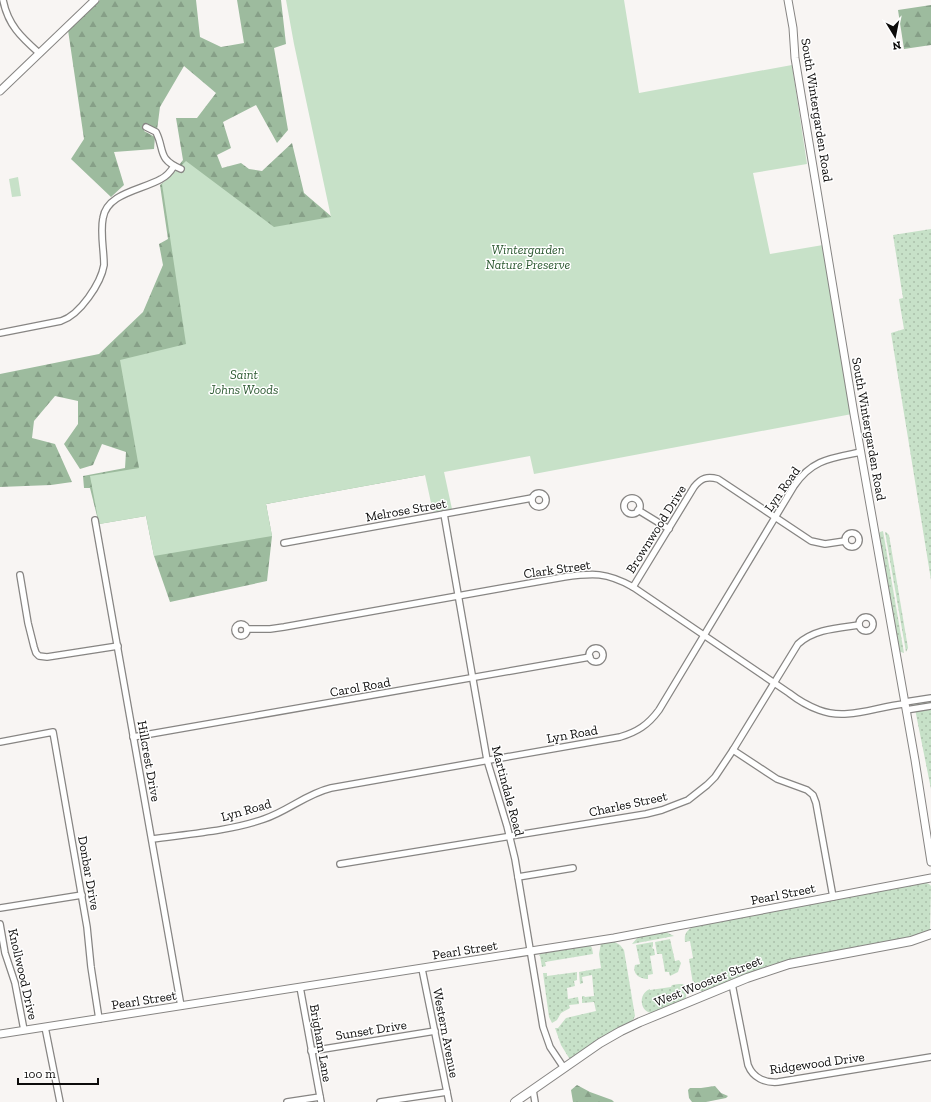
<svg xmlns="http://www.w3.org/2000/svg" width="931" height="1102" font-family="'Zilla Slab',serif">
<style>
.grass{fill:url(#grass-dots)}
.forest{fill:url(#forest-firs)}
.park{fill:#c7e1c8}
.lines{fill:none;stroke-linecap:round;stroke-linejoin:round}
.minor-casing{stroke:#878583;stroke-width:8}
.tertiary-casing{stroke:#878583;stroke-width:9}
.secondary-casing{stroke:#878583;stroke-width:10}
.minor{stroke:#fff;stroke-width:5.5}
.tertiary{stroke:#fff;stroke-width:7}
.secondary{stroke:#fff;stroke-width:8}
.labels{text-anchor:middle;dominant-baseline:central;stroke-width:3;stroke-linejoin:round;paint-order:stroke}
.street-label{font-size:13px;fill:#0c0b0a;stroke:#fff}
.park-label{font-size:13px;font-style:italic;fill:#2c5931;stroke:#fff}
</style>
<defs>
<pattern id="grass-dots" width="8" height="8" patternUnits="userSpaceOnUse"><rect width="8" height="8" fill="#c7e1c8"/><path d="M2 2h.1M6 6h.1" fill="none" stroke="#aac0aa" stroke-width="1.8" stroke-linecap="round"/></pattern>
<pattern id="forest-firs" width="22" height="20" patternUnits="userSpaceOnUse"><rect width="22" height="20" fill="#9dbb9e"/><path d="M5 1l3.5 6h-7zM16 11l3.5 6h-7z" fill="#869f87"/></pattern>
</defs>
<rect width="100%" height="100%" fill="#f8f5f3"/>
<g class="grass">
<polygon points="931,229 931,580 891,333 904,329 899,299 903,298 893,235"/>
<polygon points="883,531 904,653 898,651 878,535 880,532"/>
<polygon points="885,532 886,532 889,535 908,648 906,652"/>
<polygon points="931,696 931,789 913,699"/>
<path d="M924,882L929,884L931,886L930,931C887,948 838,949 793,959C763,966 734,979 705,991H700L693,984L689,959L693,958L690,941L685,942C684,934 686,932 692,927Z"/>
<polygon points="666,932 674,936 632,944 638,937"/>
<polygon points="670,939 675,961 679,960 681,963 678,972 670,976 669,972 665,972 662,954 657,954 655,942"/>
<polygon points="613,941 620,945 624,950 635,1016 632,1022 573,1058 569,1058 561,1045 555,1028 558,1028 566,1018 596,1011 594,1002 582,1003 582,996 584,996 585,997 594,996 592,975 582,977 583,983 580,984 579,972 601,968 599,954 601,943"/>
<path d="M653,942V946L652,948L654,949L655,955L650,956L653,974L648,975V979C640,979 632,974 635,965L640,964L636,945Z"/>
<polygon points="590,945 592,948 593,954 545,962 546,966 542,967 540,956 539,956 540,954"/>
<polygon points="577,972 577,980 574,981 575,986 567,988 568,999 578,997 579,1004 569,1005 570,1008 561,1013 557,1020 552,1023 549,1017 543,973 547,973 547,976"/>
<path d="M679,984H683L687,989L686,997L683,1001C676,1003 660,1012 654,1013C640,1014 637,994 650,989V990L671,987L672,985Z"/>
</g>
<g class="forest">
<polygon points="100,0 196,0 200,37 221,47 244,43 237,0 281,0 286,44 274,48 288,130 277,143 256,105 223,122 231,148 217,155 222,168 241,163 249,169 262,171 292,143 304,193 332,217 425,475 266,504 272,536 267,581 170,602 154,556 146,516 99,524 90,488 84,488 83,476 125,468 126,452 102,444 93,465 80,469 64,444 78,424 78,401 55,396 34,421 32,438 55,444 72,482 51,485 0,487 0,374 99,354 143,312 163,265 159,244 168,239 160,185 185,167 179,165 183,160 176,118 197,118 216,93 184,66 160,107 157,130 145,124 144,131 155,137 154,149 114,152 124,185 111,197 71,159 84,139 68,30"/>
<polygon points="931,5 931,45 904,49 898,10"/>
<polygon points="577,1085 590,1092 612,1100 614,1102 573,1102 571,1090"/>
<polygon points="715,1086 721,1093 728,1096 726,1098 706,1102 692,1102 689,1098 688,1090 690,1088 701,1088"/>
</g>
<g class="park">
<polygon points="286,0 624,0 639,93 792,65 807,164 753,173 770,254 823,245 852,414 534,474 530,456 444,472 452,509 433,512 425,475 266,504 272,536 154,556 146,516 99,524 90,476 139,468 120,360 186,344 162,184 186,161 274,227 331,217 294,44"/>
<polygon points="18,177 21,196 12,197 9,179"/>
</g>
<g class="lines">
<defs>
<g id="minor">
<path d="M3,0C8,25 21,37 39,53"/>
<path d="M146,127L156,132C165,150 157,159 181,169"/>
<path d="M0,333L61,321C80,315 101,283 104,265C104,250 100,233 103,218C107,193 142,190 161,179C167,176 171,171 174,166"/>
<circle cx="539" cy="500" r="7"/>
<circle cx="632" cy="506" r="8"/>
<polyline points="638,510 669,529"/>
<polyline points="444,514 487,760 507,826 515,859 543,1027 550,1047 564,1068"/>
<polyline points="95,520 181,1006"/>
<circle cx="852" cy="540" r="7"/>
<polyline points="284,543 532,498"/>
<polyline points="20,575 28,623 34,647 36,653 39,656 47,657 118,646"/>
<path d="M633,587L694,487C701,478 707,476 718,479L811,541L825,544L845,541"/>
<circle cx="866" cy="624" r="7"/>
<circle cx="241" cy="630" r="6"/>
<path d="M247,629H270L284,627L564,577C593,573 606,572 633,587L789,693C798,700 808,706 819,710C847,721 877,706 905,704"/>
<circle cx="596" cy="655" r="7"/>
<polyline points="905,702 931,698"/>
<polyline points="906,710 931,706"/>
<polyline points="133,737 590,657"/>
<polyline points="0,742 53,732 87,927 91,967 99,1019"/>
<polyline points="733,750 777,779 807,790 813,795 816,803 833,897"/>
<path d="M152,839C188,834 230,831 264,819C288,811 306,794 331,788L620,737C637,732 648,725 659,710L794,486C812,459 832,458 861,452"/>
<path d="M340,864L646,814L662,810L688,800L707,785L715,777L733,750L798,644C814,629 838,628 859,625"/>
<polyline points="518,877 573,868"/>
<polyline points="0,908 82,895"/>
<polyline points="0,924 5,953 15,983 24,1030"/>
<polyline points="422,969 449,1102"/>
<path d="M732,984L748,1065C753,1078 765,1083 778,1082L931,1057"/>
<polyline points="300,987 321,1102"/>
<polyline points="45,1027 60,1102"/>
<polyline points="311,1051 435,1031"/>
<polyline points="533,1090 535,1102"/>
<polyline points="287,1102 320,1097"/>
<polyline points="380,1102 447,1092"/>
</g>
<g id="tertiary">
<polyline points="788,0 793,28 795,58 854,414 915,760 931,862"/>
<polyline points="0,91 95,0"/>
<polyline points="0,1034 614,938 931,878"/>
</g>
<polyline id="secondary" points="515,1102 600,1043 621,1031 640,1022 747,978 789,964 911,941 931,934"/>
</defs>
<use href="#minor" class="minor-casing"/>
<use href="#tertiary" class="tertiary-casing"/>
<use href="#secondary" class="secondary-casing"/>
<use href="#minor" class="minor"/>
<use href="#tertiary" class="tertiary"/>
<use href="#secondary" class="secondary"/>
</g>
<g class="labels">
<g class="street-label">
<text transform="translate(817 110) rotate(81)">South Wintergarden Road</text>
<text transform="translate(869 429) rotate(80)">South Wintergarden Road</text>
<text transform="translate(782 489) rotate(-55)">Lyn Road</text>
<text transform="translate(406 510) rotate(-10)">Melrose Street</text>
<text transform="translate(656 529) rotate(-58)">Brownwood Drive</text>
<text transform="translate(557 569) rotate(-8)">Clark Street</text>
<text transform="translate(360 687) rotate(-10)">Carol Road</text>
<text transform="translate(572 734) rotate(-10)">Lyn Road</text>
<text transform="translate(149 761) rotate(80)">Hillcrest Drive</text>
<text transform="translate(508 791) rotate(75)">Martindale Road</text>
<text transform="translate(628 804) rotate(-12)">Charles Street</text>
<text transform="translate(246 810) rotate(-16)">Lyn Road</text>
<text transform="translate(89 873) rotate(80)">Donbar Drive</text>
<text transform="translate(783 894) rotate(-11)">Pearl Street</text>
<text transform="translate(465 950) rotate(-9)">Pearl Street</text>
<text transform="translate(23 974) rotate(77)">Knollwood Drive</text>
<text transform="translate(708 981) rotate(-22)">West Wooster Street</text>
<text transform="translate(144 1000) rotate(-9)">Pearl Street</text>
<text transform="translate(371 1030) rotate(-9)">Sunset Drive</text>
<text transform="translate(446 1033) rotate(79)">Western Avenue</text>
<text transform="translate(321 1043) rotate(80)">Brigham Lane</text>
<text transform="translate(817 1063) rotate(-8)">Ridgewood Drive</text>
</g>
<g class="park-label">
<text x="528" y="249">Wintergarden<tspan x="528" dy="15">Nature Preserve</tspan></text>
<text x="244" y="374">Saint<tspan x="244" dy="15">Johns Woods</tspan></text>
</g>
</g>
<g transform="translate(895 36) rotate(170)" stroke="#ffffff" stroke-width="3" paint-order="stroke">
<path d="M0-3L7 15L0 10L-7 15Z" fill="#0c0b0a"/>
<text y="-6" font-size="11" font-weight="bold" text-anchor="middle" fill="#0c0b0a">N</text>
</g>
<path d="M18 1078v6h80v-6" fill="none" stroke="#0c0b0a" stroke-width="2"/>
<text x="24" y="1078" font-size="12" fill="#0c0b0a" stroke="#ffffff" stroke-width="3" paint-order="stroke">100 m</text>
</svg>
